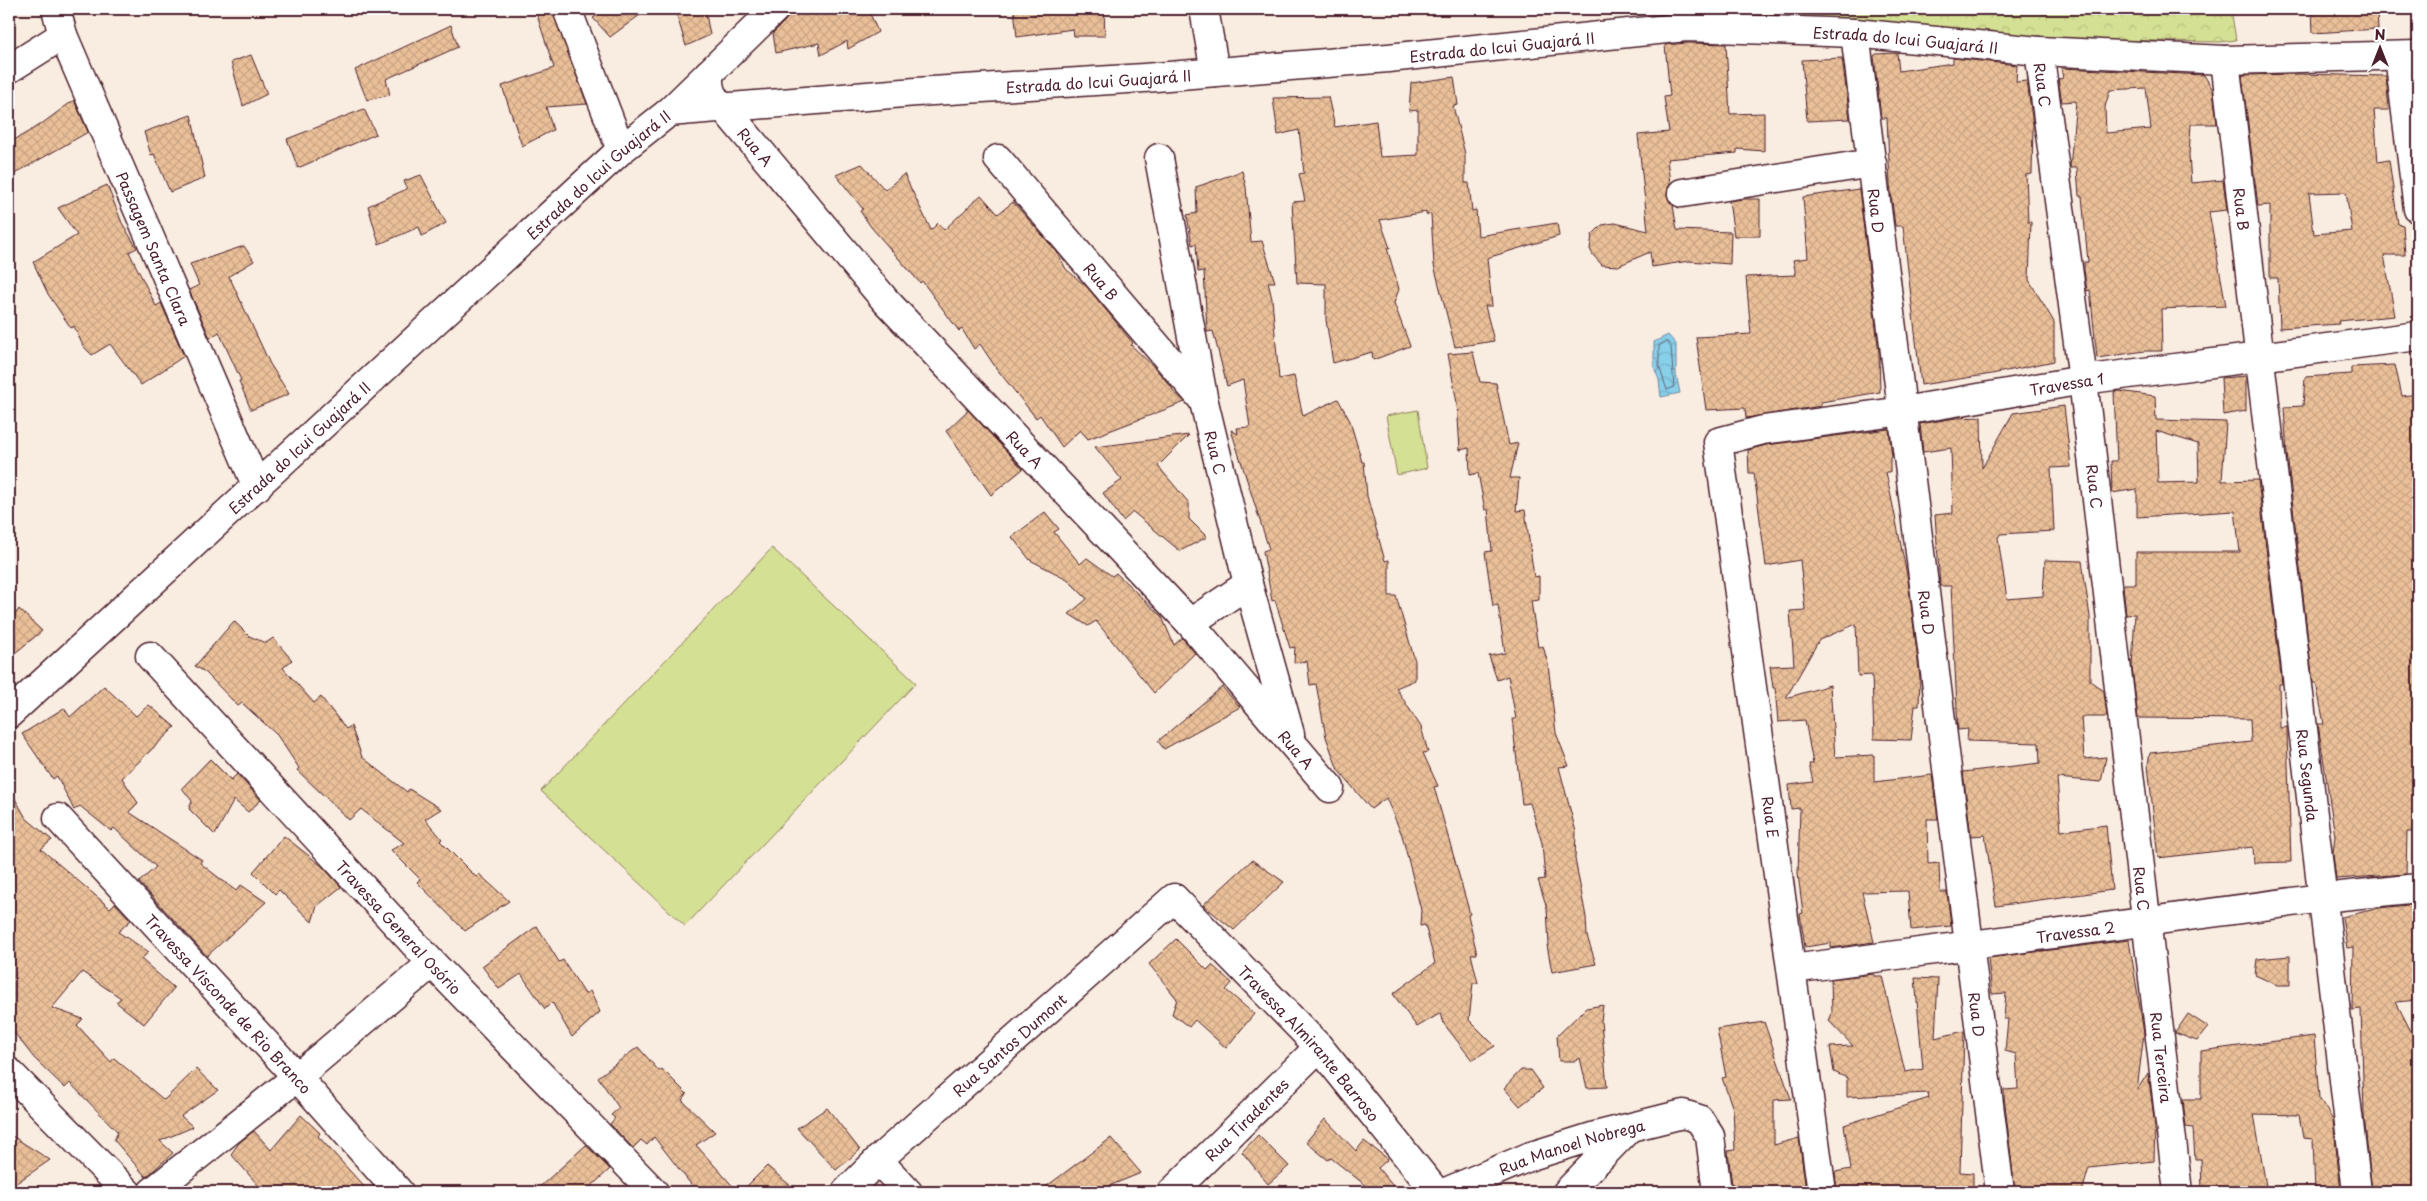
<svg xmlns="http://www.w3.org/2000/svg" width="2427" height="1201" font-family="'Playpen Sans',sans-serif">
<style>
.park{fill:url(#park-crowns);stroke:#8f805f}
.pitch{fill:#d4e093;stroke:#8f805f}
.water{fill:url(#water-waves);stroke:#6f899e}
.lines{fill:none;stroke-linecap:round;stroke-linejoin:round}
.shore{stroke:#636577;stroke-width:1}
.building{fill:url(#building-cross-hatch);stroke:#4a1f2b;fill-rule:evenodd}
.minor-casing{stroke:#4a1f2b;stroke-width:31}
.secondary-casing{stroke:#4a1f2b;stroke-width:31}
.minor{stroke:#fff;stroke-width:28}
.secondary{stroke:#fff;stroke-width:28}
.labels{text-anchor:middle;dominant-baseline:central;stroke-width:5;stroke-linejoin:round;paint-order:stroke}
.street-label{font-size:15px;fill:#4a1f2b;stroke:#fff}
</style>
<defs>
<pattern id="park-crowns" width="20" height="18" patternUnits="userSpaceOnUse" patternTransform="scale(1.25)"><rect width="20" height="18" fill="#d4e093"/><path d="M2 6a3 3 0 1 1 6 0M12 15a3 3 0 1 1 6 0" fill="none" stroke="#b8c07f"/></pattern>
<pattern id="water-waves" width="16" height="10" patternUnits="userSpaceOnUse" patternTransform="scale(1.25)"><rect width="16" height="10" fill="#88cfea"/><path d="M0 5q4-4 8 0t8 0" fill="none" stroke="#77b1c9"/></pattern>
<pattern id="building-cross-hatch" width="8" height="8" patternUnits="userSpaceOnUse" patternTransform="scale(1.25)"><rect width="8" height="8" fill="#eac099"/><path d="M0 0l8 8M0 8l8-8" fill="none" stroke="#caa584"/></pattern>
</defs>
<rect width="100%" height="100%" fill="#f9ece0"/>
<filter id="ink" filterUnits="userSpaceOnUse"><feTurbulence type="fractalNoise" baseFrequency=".02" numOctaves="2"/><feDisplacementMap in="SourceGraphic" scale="10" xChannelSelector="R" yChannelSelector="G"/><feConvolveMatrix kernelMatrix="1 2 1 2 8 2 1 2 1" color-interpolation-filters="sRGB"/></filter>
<g filter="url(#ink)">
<polygon class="park" points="1728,9 2231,9 2236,40 2220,42 2035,39 1740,21"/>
<g class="pitch">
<polygon points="1418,410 1427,468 1397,475 1386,416"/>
<polygon points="772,548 916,683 685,926 541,791"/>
</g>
<polygon class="water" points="1668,335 1676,344 1676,374 1680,393 1661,397 1659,380 1654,367 1654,342"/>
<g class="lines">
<polygon class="shore" points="1667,342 1671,347 1674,387 1667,390 1659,366 1659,346"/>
</g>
<g class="building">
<polygon points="535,9 552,9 587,104 546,107 553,130 522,146 502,86 554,68"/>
<polygon points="607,9 648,9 610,37 593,18"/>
<polygon points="675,9 705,9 710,35 686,46"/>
<polygon points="799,9 868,9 878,32 848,49 847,41 821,55 819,43 776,53 773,33 786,20 790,12"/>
<polygon points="1014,9 1104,9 1105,36 1074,36 1073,29 1017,37"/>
<polygon points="2312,9 2377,9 2378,29 2313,33"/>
<polygon points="451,25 458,47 386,79 390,95 367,100 355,70"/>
<polygon points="1687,43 1726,44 1730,114 1764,113 1764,151 1737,149 1737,153 1667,159 1670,183 1667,195 1673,205 1677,230 1731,232 1730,264 1689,261 1652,267 1650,252 1618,266 1602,265 1593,255 1590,249 1592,235 1602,225 1615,223 1648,231 1638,135 1669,132 1664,97 1670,96 1665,45"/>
<polygon points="1897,53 1899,71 1953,63 1953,58 2017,65 2016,82 2027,81 2033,125 2032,174 2026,175 2028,222 2031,222 2029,280 2054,322 2054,361 1992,374 1921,385 1903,226 1895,226 1890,184 1887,118 1881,118 1874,56 1876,54"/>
<polygon points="251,55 267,94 243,106 231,62"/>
<polygon points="1842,58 1850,119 1807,121 1802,60"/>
<path d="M2061,68L2204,75L2213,90L2217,124H2191L2189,155L2191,183L2223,180L2227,210L2209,212L2226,306L2161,309L2162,351H2145L2097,358L2090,290L2087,291L2084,270V262H2088L2082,196H2079L2077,168H2070L2076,101L2062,102L2058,79L2063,78ZM2146,88L2151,129L2106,133L2105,107L2110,90Z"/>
<path d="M2299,74L2386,76L2389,110H2374L2378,162L2389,160L2398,224L2403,225L2405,255H2384L2395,316L2338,321L2339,324L2280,328L2278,278H2270V205L2258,206L2242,75ZM2346,192L2352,231L2314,234L2309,193Z"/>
<polygon points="1454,77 1458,105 1453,106 1465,154 1465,183 1469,183 1472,211 1476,210 1478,236 1557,223 1559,236 1487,258 1492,306 1485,306 1494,341 1455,347 1434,265 1431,214 1426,215 1426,212 1380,220 1390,248 1387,248 1399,289 1394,303 1410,346 1373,360 1372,352 1333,363 1326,320 1326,284 1297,283 1292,202 1305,201 1299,174 1304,173 1299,130 1278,135 1273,98 1328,97 1335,127 1376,121 1380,157 1418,155 1418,110 1409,111 1411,83"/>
<polygon points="74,100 88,132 9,177 9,143 40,125"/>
<polygon points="364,109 376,134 298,168 287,139"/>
<polygon points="191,115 205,178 170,192 154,154 151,155 144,132"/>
<polygon points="862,164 885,190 904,174 931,230 938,223 944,230 981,195 998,214 1013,202 1057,252 1066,269 1087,287 1133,343 1131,345 1154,367 1173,389 1172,390 1185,402 1088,439 1080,430 1062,447 1040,415 1036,418 996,368 980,344 974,349 962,329 959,331 922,281 920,283 871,227 860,211 863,209 836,175"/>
<polygon points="1242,171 1246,187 1251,242 1262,241 1275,282 1268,282 1272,299 1279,379 1294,376 1303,416 1338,399 1350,421 1362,462 1364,462 1367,496 1385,561 1389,560 1389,596 1396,596 1415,661 1415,680 1396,688 1421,727 1428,752 1423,753 1438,786 1434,787 1470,914 1468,915 1477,954 1471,954 1478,983 1473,983 1469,1020 1495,1046 1472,1060 1444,1024 1441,1013 1417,1027 1393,994 1435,963 1425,925 1420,926 1421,910 1402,835 1386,798 1371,809 1338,770 1326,737 1316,684 1310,685 1307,661 1294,663 1295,647 1290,648 1275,600 1272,601 1263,551 1269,549 1231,430 1238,434 1237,428 1250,427 1243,380 1227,386 1213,331 1207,332 1204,271 1198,272 1196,244 1192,245 1187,215 1197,213 1196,187"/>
<polygon points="421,175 446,223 422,236 419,227 379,244 368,206 407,189 404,181"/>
<polygon points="107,185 122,223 137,248 129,252 156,306 161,303 184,356 141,385 110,344 92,355 83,346 74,326 71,328 48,294 33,262 77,235 58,208"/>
<polygon points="1859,189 1879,353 1880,392 1821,402 1821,406 1746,418 1745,408 1706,410 1696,337 1751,334 1746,277 1796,275 1793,260 1808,258 1803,197"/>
<polygon points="1743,199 1760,199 1760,236 1734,236 1729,201"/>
<polygon points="244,246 254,261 229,276 270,364 289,394 251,410 239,381 241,380 219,332 210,338 189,290 199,285 190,264"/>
<polygon points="1473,352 1480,382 1496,383 1509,445 1518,443 1510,478 1519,478 1516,511 1525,510 1534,577 1539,576 1539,600 1531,601 1538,647 1543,646 1548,664 1556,733 1569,766 1559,767 1576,832 1575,859 1586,917 1587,936 1596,964 1552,972 1547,945 1549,945 1547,908 1538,880 1545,879 1542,843 1530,803 1522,804 1512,719 1516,719 1508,676 1497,680 1489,656 1505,653 1498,605 1493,606 1485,552 1492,551 1488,509 1485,510 1478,473 1470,475 1469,448 1460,450 1457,403 1448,354"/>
<polygon points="2395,365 2402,396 2418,394 2418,832 2407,832 2406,874 2336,879 2333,853 2335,836 2318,724 2324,724 2316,683 2313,683 2287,454 2284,407 2303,406 2305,377 2351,374 2351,367"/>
<polygon points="2246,376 2246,411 2223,415 2221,378"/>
<path d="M2119,391L2155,396L2156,420L2226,422L2222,481L2258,480L2282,684H2279L2280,728L2287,727V731L2291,862L2254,863L2253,847L2158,858L2148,765L2150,753L2251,742L2250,719L2138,718L2132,667L2135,614L2126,615L2123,584H2136V552H2240L2235,511L2137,517V489L2112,493L2111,461H2117L2114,392ZM2156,431L2198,444L2199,482L2158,483Z"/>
<polygon points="2064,406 2071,467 2051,468 2054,531 2000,534 1998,538 2007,599 2043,596 2045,560 2082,561 2090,617 2090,681 2104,691 2107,717 2081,717 2084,759 2106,757 2101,782 2057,778 2061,831 2106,825 2112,890 1996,906 1985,835 1971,836 1963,772 2040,763 2039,743 1967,741 1968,729 1958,730 1951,586 1940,586 1935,515 1953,513 1951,448 1923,452 1920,424 1956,418 1981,417 1982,468 2013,413"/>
<polygon points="968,410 1023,469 991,495 946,431"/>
<polygon points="1889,429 1892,457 1890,457 1890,472 1886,472 1908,580 1920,678 1919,706 1915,706 1911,740 1874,739 1872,675 1858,676 1856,624 1819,640 1786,698 1830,685 1835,757 1874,755 1874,782 1932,775 1938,819 1927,819 1928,864 1939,863 1940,892 1947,892 1951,926 1911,930 1908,891 1862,892 1874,942 1831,948 1831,943 1805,947 1800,914 1803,913 1798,874 1800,808 1791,809 1789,785 1813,782 1809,764 1813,764 1805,720 1778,722 1775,688 1773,688 1770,666 1794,665 1790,611 1805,610 1800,560 1766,566 1754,473 1749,473 1748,450 1766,445"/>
<polygon points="1189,435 1158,466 1189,503 1189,519 1207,537 1180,551 1133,512 1123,521 1103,493 1122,480 1095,447"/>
<polygon points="1045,512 1059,529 1054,532 1080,564 1087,558 1112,576 1116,573 1162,617 1174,645 1182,638 1195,653 1154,693 1096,621 1088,626 1069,614 1087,599 1067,579 1030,560 1012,537"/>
<polygon points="19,609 42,631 9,658 9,623"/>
<polygon points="234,621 249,636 266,643 273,638 292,660 283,668 314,703 321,697 346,729 351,726 362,757 407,792 409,789 441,809 425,819 442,839 440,841 476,877 479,874 509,901 465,931 417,882 420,879 391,850 404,843 361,809 349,820 297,770 299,768 277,735 242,703 238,706 205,672 195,666"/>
<polygon points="104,686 136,716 149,705 175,727 122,778 138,803 129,812 202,860 200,863 236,891 241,885 266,902 207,956 139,882 156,867 114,828 111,831 80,806 74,810 57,776 53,779 22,734 64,708 70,717"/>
<polygon points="1222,687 1240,707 1164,749 1158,741"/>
<polygon points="210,759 231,780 237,774 261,800 248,812 234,800 215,835 189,809 192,801 182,788"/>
<polygon points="9,788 26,818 52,840 41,849 110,908 115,903 131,920 118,932 149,952 141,959 174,988 144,1024 116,1002 121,998 82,972 52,1008 83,1019 77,1025 111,1062 114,1058 164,1100 196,1069 218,1090 181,1116 193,1127 160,1141 173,1153 146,1177 114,1140 118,1132 70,1083 65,1088 34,1058 9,1026"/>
<polygon points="284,836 323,867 341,887 317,906 312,922 279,890 275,894 253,872"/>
<polygon points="1252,860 1284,882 1234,930 1203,905"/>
<polygon points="2418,904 2418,1000 2396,1002 2418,1045 2418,1189 2372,1192 2364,1115 2361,1009 2352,1010 2353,947 2347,948 2342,917 2379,908"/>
<polygon points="537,926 559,962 563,960 585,994 590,991 600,1012 572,1037 552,1002 545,1009 521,974 499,989 482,966"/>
<polygon points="1176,939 1207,970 1212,965 1232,983 1226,990 1254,1014 1226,1048 1195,1020 1189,1027 1172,1014 1177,999 1149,964"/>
<polygon points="2129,940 2144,1033 2137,1090 2148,1073 2155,1126 2154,1161 2089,1168 2082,1192 2015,1192 2004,1096 2004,1090 2018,1089 2016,1054 2005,1051 2008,1019 2004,1019 2006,993 1992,994 1988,958"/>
<polygon points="2290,956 2290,985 2277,985 2255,975 2257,959"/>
<polygon points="1874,974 1874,976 1882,976 1905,1072 1923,1069 1915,978 1938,979 1935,1038 1964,1031 1960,1172 1973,1173 1973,1192 1837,1192 1835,1172 1851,1169 1844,1125 1929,1098 1928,1093 1847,1097 1847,1078 1834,1072 1830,1047 1853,1046 1829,1021 1832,1013 1831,979"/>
<polygon points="1603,1005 1601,1021 1607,1087 1587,1088 1580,1058 1575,1061 1559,1061 1557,1036 1586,1008"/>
<polygon points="2188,1014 2208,1027 2197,1041 2175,1033"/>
<polygon points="1764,1022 1791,1099 1774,1100 1774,1145 1799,1138 1806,1192 1734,1192 1734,1185 1732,1185 1728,1151 1735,1150 1733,1109 1722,1078 1726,1077 1717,1029"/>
<polygon points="2314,1036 2319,1098 2333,1120 2341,1192 2315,1192 2313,1139 2303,1138 2299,1115 2254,1114 2267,1192 2202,1192 2201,1159 2195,1159 2193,1128 2186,1127 2183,1099 2201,1099 2201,1051"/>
<polygon points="638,1047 659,1071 662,1069 687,1094 682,1100 715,1132 696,1145 738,1192 697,1192 654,1137 647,1145 641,1140 633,1148 610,1124 615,1118 611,1115 619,1108 598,1077"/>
<polygon points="1521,1070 1530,1070 1543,1088 1520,1106 1504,1088"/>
<polygon points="827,1108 860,1150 836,1170 797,1128"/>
<polygon points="301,1115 320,1133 318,1136 369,1192 264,1192 231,1154 239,1143 254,1131 271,1150"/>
<polygon points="1325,1119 1356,1151 1364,1141 1388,1159 1378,1168 1398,1192 1374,1192 1331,1158 1328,1160 1306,1142"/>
<polygon points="9,1134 50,1160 9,1188"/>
<polygon points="1258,1135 1289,1166 1268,1184 1242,1152"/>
<polygon points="1111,1138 1141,1173 1094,1192 1039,1192"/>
<polygon points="586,1145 610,1169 585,1192 534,1192"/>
<polygon points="767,1166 798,1192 741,1192"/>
</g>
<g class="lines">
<defs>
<g id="minor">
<path id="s1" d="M56,9L63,35L257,487"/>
<polyline points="567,9 621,150"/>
<polyline points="1204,9 1215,72"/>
<path id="s2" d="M1855,33L2000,1192"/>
<path id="s3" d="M2039,51L2083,380L2178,1192"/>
<polyline points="2399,56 2418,209"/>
<path id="s4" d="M2225,60L2357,1192"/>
<polyline points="9,69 63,35"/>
<path id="s5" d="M709,73C708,88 711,98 723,107L885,300L1190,623L1330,788"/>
<polyline points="669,112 775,9"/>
<path id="s6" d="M1159,158L1204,402L1248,584L1290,734"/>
<path id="s7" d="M998,159L1203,400"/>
<polyline points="1682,193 1872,163"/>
<polyline points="1190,623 1248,584"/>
<path id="s8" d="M150,656L432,963L654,1192"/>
<path id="s9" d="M58,818L297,1077L399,1192"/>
<path id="s10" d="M1792,969L2322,898L2418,888"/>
<polyline points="9,1072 127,1192"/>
<polyline points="878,1160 908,1192"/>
<polyline points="152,1192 297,1077 432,963"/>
<path id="s11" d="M846,1192L878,1160L1174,898L1319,1047L1436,1192"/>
<path id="s12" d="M1172,1192L1319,1047"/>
<path id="s13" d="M1446,1192L1531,1156L1595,1136L1683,1114L1699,1119L1710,1136L1717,1192"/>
<polyline points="1567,1192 1629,1128"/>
<path id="s14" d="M1822,1192L1718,442L1763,430L1903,411L2083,380L2418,336"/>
</g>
<g id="secondary">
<path id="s15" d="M9,714L621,150L669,112L916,92L1144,78L1388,58L1686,27L1855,33L2039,51L2225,60L2418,55"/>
</g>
</defs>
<use href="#minor" class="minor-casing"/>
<use href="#secondary" class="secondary-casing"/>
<use href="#minor" class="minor"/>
<use href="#secondary" class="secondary"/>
</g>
</g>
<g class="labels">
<g class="street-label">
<text stroke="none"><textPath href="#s15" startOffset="2134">Estrada do Icui Guajará II</textPath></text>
<text stroke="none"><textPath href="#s15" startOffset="1729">Estrada do Icui Guajará II</textPath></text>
<text stroke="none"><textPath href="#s15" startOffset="1324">Estrada do Icui Guajará II</textPath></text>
<text stroke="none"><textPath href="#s3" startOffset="34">Rua C</textPath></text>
<text stroke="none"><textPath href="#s5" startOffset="90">Rua A</textPath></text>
<text stroke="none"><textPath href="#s15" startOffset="799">Estrada do Icui Guajará II</textPath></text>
<text stroke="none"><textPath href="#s4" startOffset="150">Rua B</textPath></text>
<text stroke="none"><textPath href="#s2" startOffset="179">Rua D</textPath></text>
<text stroke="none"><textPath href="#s1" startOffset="259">Passagem Santa Clara</textPath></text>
<text stroke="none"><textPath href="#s7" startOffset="160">Rua B</textPath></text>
<text stroke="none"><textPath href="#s14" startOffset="1111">Travessa 1</textPath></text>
<text stroke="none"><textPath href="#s15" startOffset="394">Estrada do Icui Guajará II</textPath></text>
<text stroke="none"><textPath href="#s5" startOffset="495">Rua A</textPath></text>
<text stroke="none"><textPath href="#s6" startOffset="300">Rua C</textPath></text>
<text stroke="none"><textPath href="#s3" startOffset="439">Rua C</textPath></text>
<text stroke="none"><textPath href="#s2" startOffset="584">Rua D</textPath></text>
<text stroke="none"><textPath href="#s5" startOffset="900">Rua A</textPath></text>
<text stroke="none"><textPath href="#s4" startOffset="720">Rua Segunda</textPath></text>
<text transform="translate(1771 817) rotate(82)">Rua E</text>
<text stroke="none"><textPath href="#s3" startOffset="844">Rua C</textPath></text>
<text stroke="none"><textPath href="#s8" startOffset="368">Travessa General Osório</textPath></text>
<text stroke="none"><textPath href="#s10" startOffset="286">Travessa 2</textPath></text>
<text stroke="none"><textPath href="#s9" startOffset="252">Travessa Visconde de Rio Branco</textPath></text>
<text stroke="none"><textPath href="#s2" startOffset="989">Rua D</textPath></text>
<text stroke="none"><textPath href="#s11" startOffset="639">Travessa Almirante Barroso</textPath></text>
<text stroke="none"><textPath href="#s11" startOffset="220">Rua Santos Dumont</textPath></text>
<text stroke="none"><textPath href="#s3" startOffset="1014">Rua Terceira</textPath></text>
<text stroke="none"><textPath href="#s12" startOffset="104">Rua Tiradentes</textPath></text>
<text stroke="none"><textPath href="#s13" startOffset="134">Rua Manoel Nobrega</textPath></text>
</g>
</g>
<rect width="2427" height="1201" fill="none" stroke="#fff" stroke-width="30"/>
<rect x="15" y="15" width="2397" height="1171" fill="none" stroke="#4a1f2b" stroke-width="2" filter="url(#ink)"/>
<g transform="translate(2380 48)" stroke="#ffffff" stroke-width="4" paint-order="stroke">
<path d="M0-4L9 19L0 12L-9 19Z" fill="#4a1f2b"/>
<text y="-8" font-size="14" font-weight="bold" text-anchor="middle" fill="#4a1f2b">N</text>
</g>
</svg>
